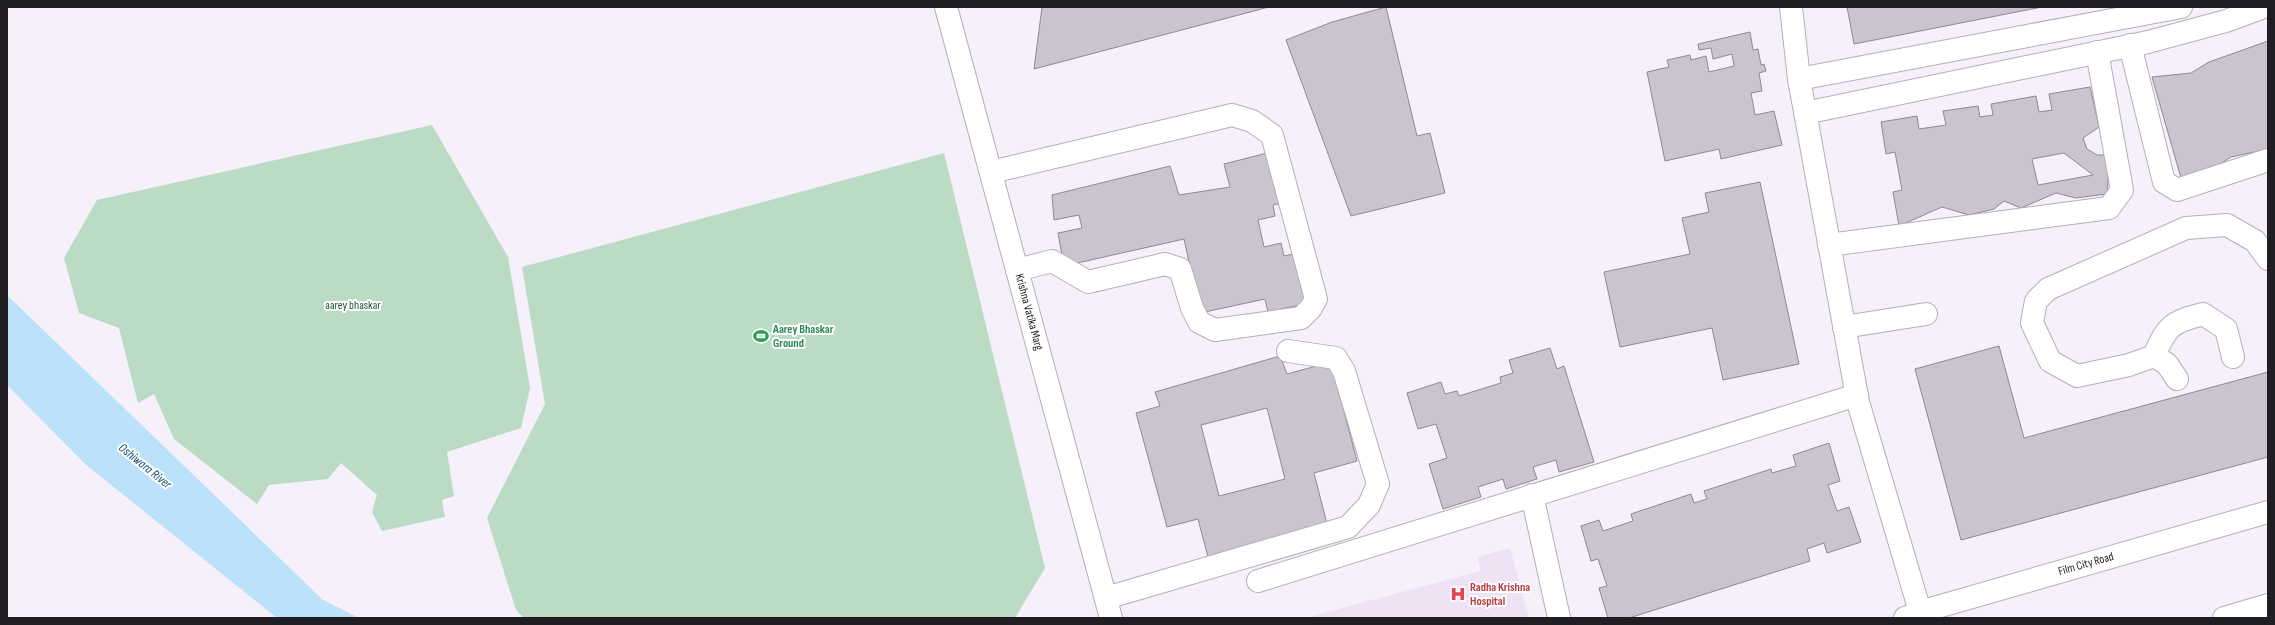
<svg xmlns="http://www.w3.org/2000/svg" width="2275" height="625" font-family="'Sofia Sans Condensed',sans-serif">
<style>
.built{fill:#ede3f5}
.green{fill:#bbdbc4}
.water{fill:#bce1fb}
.building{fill:#c9c4ce;stroke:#8e8992;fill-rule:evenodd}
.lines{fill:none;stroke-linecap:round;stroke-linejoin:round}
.minor-casing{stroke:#b5afb9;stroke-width:24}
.minor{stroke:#fff;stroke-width:22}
.labels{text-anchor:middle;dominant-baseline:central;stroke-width:4;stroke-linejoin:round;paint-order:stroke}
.park-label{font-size:12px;fill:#1b5634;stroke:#fff}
.street-label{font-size:12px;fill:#201e22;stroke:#fff}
.leisure-label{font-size:12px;font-weight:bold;fill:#27864d;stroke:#fff;text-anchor:start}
.health-label{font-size:12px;font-weight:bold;fill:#be3a42;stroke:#fff;text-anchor:start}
.water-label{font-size:13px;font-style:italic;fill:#0f4d70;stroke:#fff}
</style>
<rect width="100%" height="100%" fill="#f5f0fa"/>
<polygon class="built" points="1510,548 1529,618 1305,618 1481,571 1477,557"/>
<g class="green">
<polygon points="432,125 508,257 530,388 521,428 447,452 454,496 442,500 445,517 382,531 372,512 377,495 341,463 328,479 269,485 257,504 174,439 154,394 138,403 119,328 79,313 64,258 97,200"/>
<polygon points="944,153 1045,568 1015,618 524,618 516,610 487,518 545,404 522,267"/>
</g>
<polygon class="water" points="7,295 323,600 359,618 277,618 85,464 7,385"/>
<g class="building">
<polygon points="1042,7 1269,7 1034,69"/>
<polygon points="1386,7 1417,136 1430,133 1445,193 1351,216 1286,40 1332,22"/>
<polygon points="1847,7 2042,7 1854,44"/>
<polygon points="1750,32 1753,50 1758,49 1761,65 1764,64 1766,71 1759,73 1762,91 1751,93 1755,115 1774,111 1782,145 1721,159 1719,149 1665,161 1647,72 1669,67 1667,60 1690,55 1691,60 1706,56 1709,72 1734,66 1732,54 1713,59 1711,48 1699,50 1698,44"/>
<polygon points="2268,41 2268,149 2231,157 2216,167 2181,178 2152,77 2191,73 2209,62"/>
<path d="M2090,87L2099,127L2083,138L2087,149L2097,155H2110L2107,194L2076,198L2056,193L2021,208L2004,201L1994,209L1969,215L1942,207L1899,226L1893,192L1902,190L1895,152L1886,154L1881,122L1917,116L1919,129L1946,125L1943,111L1978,106L1980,117L1993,115L1991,104L2036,96L2039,112L2052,110L2049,94ZM2064,153L2093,175L2038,185L2032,159Z"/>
<polygon points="1271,152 1282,203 1273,205 1275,216 1258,220 1264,247 1281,243 1284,256 1298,253 1309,303 1268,312 1265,299 1200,313 1184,239 1064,266 1058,233 1082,228 1079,215 1054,220 1052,195 1170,166 1179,195 1230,187 1224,164"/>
<polygon points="1760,182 1799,364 1723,380 1712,328 1620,347 1604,272 1690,254 1682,218 1709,212 1705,193"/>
<polygon points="1999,346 2024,438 2268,372 2268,457 1961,540 1915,369"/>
<polygon points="1550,348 1557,369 1564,366 1594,462 1559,472 1556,460 1533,467 1537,479 1506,489 1503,479 1478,487 1481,497 1443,509 1429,464 1447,458 1436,424 1418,429 1407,393 1441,382 1445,394 1457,391 1459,396 1501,383 1500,377 1513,373 1509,360"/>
<path d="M1280,356L1287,374L1331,362L1357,461L1314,473L1327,524L1208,557L1198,519L1167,527L1136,413L1160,406L1155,392ZM1267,408L1285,479L1219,496L1201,425Z"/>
<polygon points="1829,443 1840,481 1828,485 1837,511 1849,507 1861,542 1827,553 1824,543 1807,549 1810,561 1629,618 1608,618 1599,588 1607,586 1598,559 1591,561 1581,526 1599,520 1603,531 1633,521 1631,514 1691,494 1694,503 1707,499 1704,491 1771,469 1772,473 1796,466 1793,455"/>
</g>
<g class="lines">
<defs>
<g id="minor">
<polyline points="946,7 1111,618"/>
<polyline points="1791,7 1799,79 1858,402 1922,618"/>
<polyline points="2130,45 2164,182 2177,190 2268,160"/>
<polyline points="1799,79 2181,7"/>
<polyline points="1805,113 2148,42 2226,21 2264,7"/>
<polyline points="991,172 1232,115 1252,121 1272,135 1316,299 1311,308 1301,318 1215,330 1199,322 1192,308 1180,269 1165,264 1088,282 1052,261 1017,270"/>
<polyline points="1829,245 2109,208 2122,190 2097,52"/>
<polyline points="1844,327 1926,314"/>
<path d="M2154,356C2167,326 2171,322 2203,314L2226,329L2233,357"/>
<polyline points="2177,379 2167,364 2154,356 2129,365 2077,376 2050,361 2032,323 2036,301 2048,289 2186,228 2227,225 2255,241 2268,259"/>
<polyline points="1532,495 1559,618"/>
<polyline points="1258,581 1857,395"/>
<polyline points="1106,598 1348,527 1369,505 1378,484 1344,371 1336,358 1288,351"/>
<polyline points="1905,618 1920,612 2268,512"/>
<polyline points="2224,618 2268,605"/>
</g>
</defs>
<use href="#minor" class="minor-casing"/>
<use href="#minor" class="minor"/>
</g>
<defs>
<symbol id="stadium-bare" viewBox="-9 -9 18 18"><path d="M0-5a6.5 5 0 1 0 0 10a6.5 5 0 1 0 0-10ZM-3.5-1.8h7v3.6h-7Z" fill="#2e9e5b" stroke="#fff" stroke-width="2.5" paint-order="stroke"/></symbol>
<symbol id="hospital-bare" viewBox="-9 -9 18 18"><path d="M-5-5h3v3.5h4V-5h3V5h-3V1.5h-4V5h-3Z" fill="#e0444e" stroke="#fff" stroke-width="2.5" paint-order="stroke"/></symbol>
</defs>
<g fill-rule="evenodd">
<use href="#stadium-bare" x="750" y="325" width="22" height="22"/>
<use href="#hospital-bare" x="1447" y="583" width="22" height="22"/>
</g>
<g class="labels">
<g class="park-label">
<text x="353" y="305">aarey bhaskar</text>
</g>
<g class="street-label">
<text transform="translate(1029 312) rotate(75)">Krishna Vatika Marg</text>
<text transform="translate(2086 564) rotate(-16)">Film City Road</text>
</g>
<g class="leisure-label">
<text x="773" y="329">Aarey Bhaskar<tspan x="773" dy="14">Ground</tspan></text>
</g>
<g class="health-label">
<text x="1470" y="587">Radha Krishna<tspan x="1470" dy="14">Hospital</tspan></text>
</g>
<g class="water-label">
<text transform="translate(145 466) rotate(39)">Oshiwara River</text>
</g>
</g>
<rect width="2275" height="625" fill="none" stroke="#201e22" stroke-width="16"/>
</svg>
